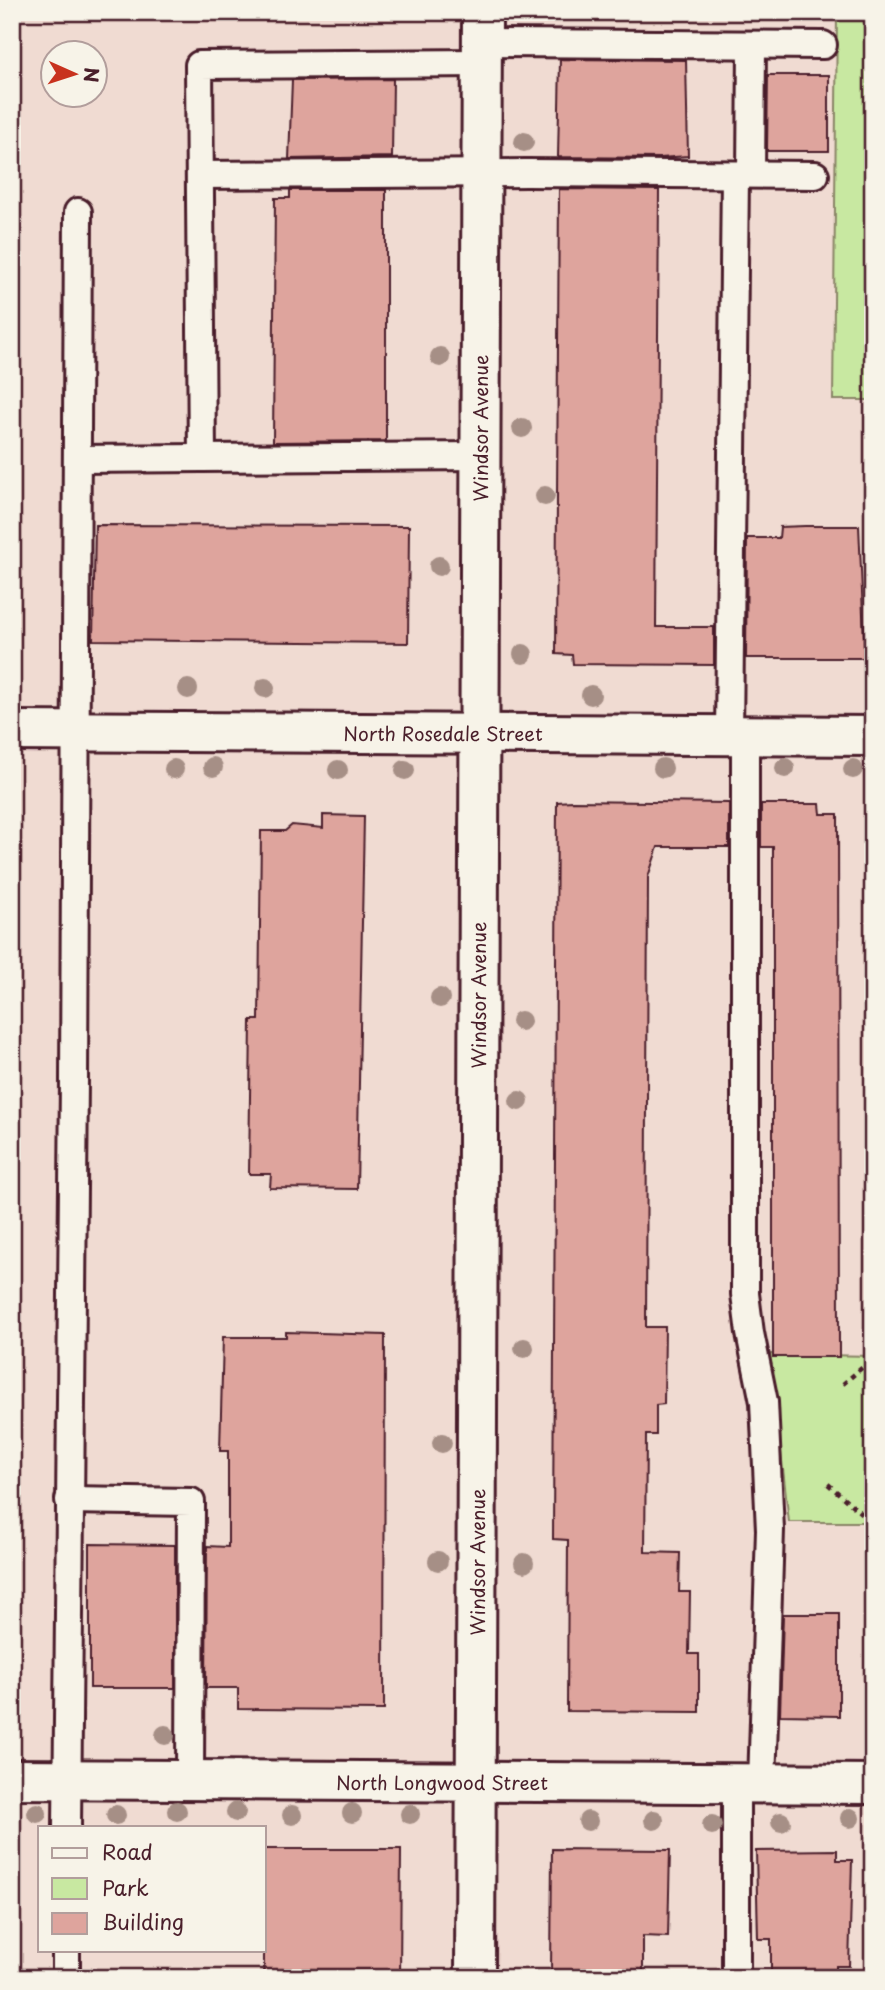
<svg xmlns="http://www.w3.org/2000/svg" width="885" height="1990" font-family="'Playpen Sans',sans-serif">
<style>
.green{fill:#c8e8a1;stroke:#898466;stroke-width:2}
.building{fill:#dea49d;stroke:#4a1f2b;stroke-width:2}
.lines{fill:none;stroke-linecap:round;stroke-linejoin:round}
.service-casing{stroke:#4a1f2b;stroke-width:32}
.minor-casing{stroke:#4a1f2b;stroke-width:44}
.path{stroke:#4a1f2b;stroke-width:4.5;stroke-dasharray:5 5;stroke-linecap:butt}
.service{stroke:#f7f3e8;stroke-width:26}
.minor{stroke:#f7f3e8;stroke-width:38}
.tree{fill:#a68f86}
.labels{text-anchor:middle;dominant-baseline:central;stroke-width:7;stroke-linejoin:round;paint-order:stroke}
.street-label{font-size:19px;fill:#4a1f2b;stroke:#f7f3e8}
</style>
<rect width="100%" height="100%" fill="#f0dbd2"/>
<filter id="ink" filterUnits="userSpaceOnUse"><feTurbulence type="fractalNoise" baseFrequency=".0143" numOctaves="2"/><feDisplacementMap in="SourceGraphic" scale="14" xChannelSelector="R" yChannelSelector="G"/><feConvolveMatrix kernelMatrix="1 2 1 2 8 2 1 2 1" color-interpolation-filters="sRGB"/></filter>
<g filter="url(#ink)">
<g class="green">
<polygon points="837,12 873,12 873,400 833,400"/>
<polygon points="770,1354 873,1356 873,1522 789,1522"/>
</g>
<g class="building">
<polygon points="560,59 686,60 688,156 660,158 558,157"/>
<polygon points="768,75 829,75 829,151 767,151"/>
<polygon points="393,79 392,157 289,159 292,80"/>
<polygon points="559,189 659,190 656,627 714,627 714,665 573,664 572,655 556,654"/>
<polygon points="290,190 386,190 386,441 273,442 275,198 290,198"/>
<polygon points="95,525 409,526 408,643 93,640"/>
<polygon points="805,526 859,526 865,658 746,658 747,538 779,538 780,527"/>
<polygon points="573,801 729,803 729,847 658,847 648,877 646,1327 665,1327 664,1404 656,1405 656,1435 646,1435 645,1552 680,1553 679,1592 690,1592 689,1654 699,1654 699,1712 567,1711 568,1540 553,1539 556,967 557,802"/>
<polygon points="761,804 820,804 821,814 838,814 839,1357 773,1357 773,847 761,847"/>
<polygon points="323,815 364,816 357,1189 270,1188 271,1174 249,1174 251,1020 259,1020 261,831 285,831 292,825 323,828"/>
<polygon points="286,1332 385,1335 384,1710 238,1709 238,1688 206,1688 207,1546 228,1547 228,1451 220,1451 223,1337 286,1337"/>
<polygon points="90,1544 175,1545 175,1688 90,1688"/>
<polygon points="783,1614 839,1614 839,1716 780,1715"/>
<polygon points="264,1849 401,1849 400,1978 264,1978"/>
<polygon points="552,1849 670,1850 668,1937 643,1936 643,1978 568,1978 568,1975 551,1974"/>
<polygon points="837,1850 837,1860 852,1860 849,1966 836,1966 836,1978 771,1978 771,1939 758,1939 756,1851"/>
</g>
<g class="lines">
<defs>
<g id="service">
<polyline points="482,43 823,45"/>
<polyline points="751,174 752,45"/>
<polyline points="200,175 527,173 815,175"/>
<polyline points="202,458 199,65 481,63"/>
<polyline points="77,459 480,456"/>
<polyline points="729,735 735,175"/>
<polyline points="745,735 745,1294 750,1333 764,1402 770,1530 762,1784"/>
<polyline points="69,1500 191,1502 190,1780"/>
<polyline points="67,1827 74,1081 78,212"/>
<polyline points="66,1978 66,1950"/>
<polyline points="736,1978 736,1784"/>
</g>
<g id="minor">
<polyline points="12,731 873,736"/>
<polyline points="12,1779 873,1784"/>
<polyline points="475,1978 482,12"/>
</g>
</defs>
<use href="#service" class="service-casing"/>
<use href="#minor" class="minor-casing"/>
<g class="path">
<polyline points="843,1384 872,1359"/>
<polyline points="828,1484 862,1514 872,1513"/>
</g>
<use href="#service" class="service"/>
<use href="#minor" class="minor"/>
</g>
<g class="tree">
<circle cx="524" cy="142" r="10"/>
<circle cx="440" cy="357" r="10"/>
<circle cx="522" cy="428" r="10"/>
<circle cx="545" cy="496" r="10"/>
<circle cx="439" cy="566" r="10"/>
<circle cx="523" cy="654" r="10"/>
<circle cx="265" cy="688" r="10"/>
<circle cx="188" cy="689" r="10"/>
<circle cx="591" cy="695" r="10"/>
<circle cx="213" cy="767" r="10"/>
<circle cx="663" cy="768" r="10"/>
<circle cx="785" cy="768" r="10"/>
<circle cx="174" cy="769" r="10"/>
<circle cx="853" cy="769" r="10"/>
<circle cx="338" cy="770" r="10"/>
<circle cx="405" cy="770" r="10"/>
<circle cx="440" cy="998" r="10"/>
<circle cx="521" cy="1021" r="10"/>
<circle cx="519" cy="1101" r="10"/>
<circle cx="524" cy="1348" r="10"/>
<circle cx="442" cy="1443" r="10"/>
<circle cx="438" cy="1561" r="10"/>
<circle cx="524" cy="1563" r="10"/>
<circle cx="165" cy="1735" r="10"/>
<circle cx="177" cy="1811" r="10"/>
<circle cx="236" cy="1812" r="10"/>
<circle cx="37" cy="1813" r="10"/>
<circle cx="352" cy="1813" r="10"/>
<circle cx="410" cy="1814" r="10"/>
<circle cx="116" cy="1815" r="10"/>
<circle cx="292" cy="1815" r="10"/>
<circle cx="850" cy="1818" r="10"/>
<circle cx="654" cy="1820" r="10"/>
<circle cx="588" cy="1821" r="10"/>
<circle cx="781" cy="1822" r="10"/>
<circle cx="712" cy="1825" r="10"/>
</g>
</g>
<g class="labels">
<g class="street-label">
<text transform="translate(480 428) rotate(-90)">Windsor Avenue</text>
<text x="443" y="733">North Rosedale Street</text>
<text transform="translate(478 995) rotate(-90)">Windsor Avenue</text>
<text transform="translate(477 1562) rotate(-90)">Windsor Avenue</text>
<text x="442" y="1782">North Longwood Street</text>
</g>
</g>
<rect width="885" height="1990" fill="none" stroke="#f7f3e8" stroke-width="42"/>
<rect x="21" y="21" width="843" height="1948" fill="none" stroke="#4a1f2b" stroke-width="2.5" filter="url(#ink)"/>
<rect x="38" y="1826" width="228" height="126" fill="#f7f3e8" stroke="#b29e9c" stroke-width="2"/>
<rect x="52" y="1848" width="35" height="10" fill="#f7f3e8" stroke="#b29e9c" stroke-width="2"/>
<text x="102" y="1860" font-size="21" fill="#4a1f2b">Road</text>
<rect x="52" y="1878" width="35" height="21" fill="#c8e8a1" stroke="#b29e9c" stroke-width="2"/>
<text x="102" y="1896" font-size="21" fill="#4a1f2b">Park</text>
<rect x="52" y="1913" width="35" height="21" fill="#dea49d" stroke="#b29e9c" stroke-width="2"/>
<text x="102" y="1930" font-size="21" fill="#4a1f2b">Building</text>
<g transform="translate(74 74) rotate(93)"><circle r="33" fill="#f7f3e8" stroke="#b29e9c" stroke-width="2"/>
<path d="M0-5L12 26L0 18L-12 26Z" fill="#c8321e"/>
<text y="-10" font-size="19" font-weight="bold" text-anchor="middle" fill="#4a1f2b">N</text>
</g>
</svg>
